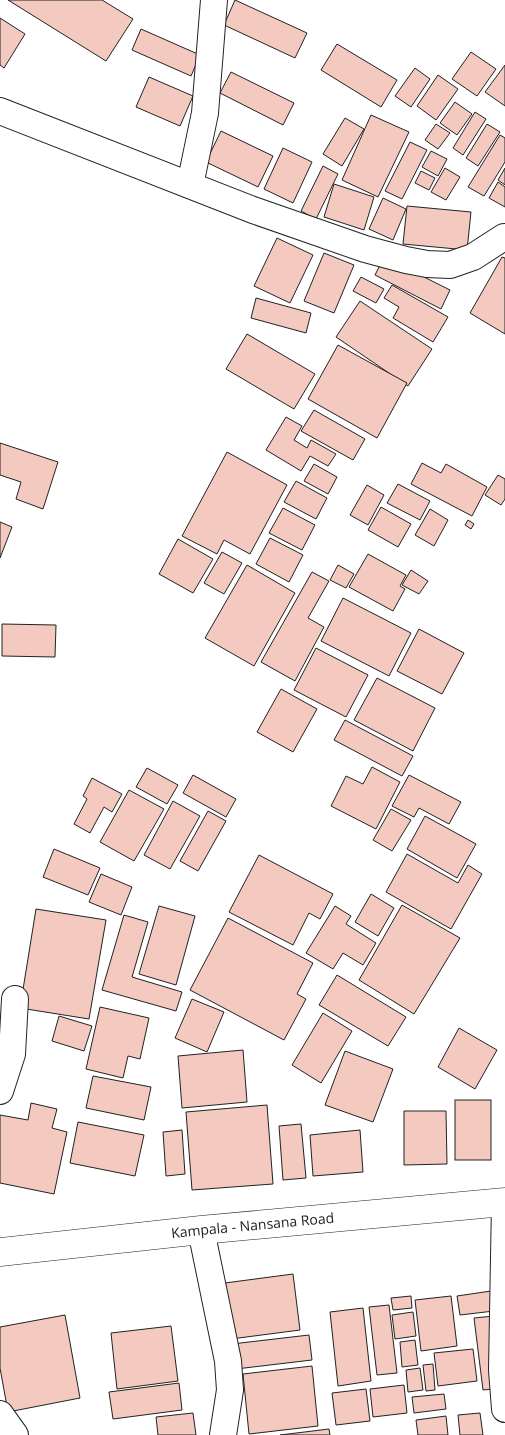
<svg xmlns="http://www.w3.org/2000/svg" width="505" height="1435" viewBox="0 0 505 1435" font-family="'Open Sans',sans-serif">
<style>
.building{fill:#f3c9c0;stroke:#222}
.lines{fill:none;stroke-linecap:round;stroke-linejoin:round}
.street-casing{stroke:#222;stroke-width:28}
.primary-casing{stroke:#222;stroke-width:29}
.street{stroke:#fff;stroke-width:26}
.primary{stroke:#fff;stroke-width:28}
.labels{text-anchor:middle;stroke-width:4;stroke-linejoin:round;paint-order:stroke}
.street-label{font-size:14px;fill:#222;stroke:#fff}
</style>
<rect width="100%" height="100%" fill="#fff"/>
<g class="building">
<polygon points="8,0 102,0 133,19 106,61"/>
<polygon points="235,0 307,33 295,58 224,25"/>
<polygon points="0,18 25,34 4,68 0,65"/>
<polygon points="141,29 200,55 191,76 132,50"/>
<polygon points="337,44 397,80 381,107 321,70"/>
<polygon points="471,52 496,69 477,96 452,79"/>
<polygon points="505,65 505,106 485,92"/>
<polygon points="415,68 430,79 411,107 395,96"/>
<polygon points="231,72 294,103 283,125 220,93"/>
<polygon points="438,75 458,89 436,120 417,106"/>
<polygon points="149,77 193,96 180,126 136,107"/>
<polygon points="455,102 472,114 457,135 440,123"/>
<polygon points="475,112 486,119 463,155 453,148"/>
<polygon points="371,115 409,132 378,197 342,180"/>
<polygon points="345,118 364,129 342,166 323,154"/>
<polygon points="436,124 450,133 438,149 425,140"/>
<polygon points="487,124 500,132 478,166 466,158"/>
<polygon points="221,131 273,156 258,187 206,162"/>
<polygon points="500,135 505,138 505,162 484,196 468,187"/>
<polygon points="410,142 427,150 402,199 385,191"/>
<polygon points="283,148 312,162 293,203 264,189"/>
<polygon points="431,151 447,159 438,176 422,167"/>
<polygon points="323,166 338,174 316,219 301,211"/>
<polygon points="445,168 460,177 446,200 431,192"/>
<polygon points="505,168 505,185 498,180"/>
<polygon points="421,171 435,178 429,190 415,183"/>
<polygon points="498,182 505,187 505,207 489,198"/>
<polygon points="334,184 374,197 364,230 324,217"/>
<polygon points="383,198 406,209 393,240 369,229"/>
<polygon points="407,206 471,212 467,250 403,244"/>
<polygon points="277,238 313,255 290,303 254,286"/>
<polygon points="324,253 354,265 334,313 304,301"/>
<polygon points="384,257 450,290 441,309 375,275"/>
<polygon points="502,257 505,258 505,334 470,313"/>
<polygon points="361,277 384,289 376,303 353,291"/>
<polygon points="392,285 448,317 433,342 393,318 399,307 384,298"/>
<polygon points="256,298 311,313 306,333 251,318"/>
<polygon points="360,301 432,349 408,386 336,337"/>
<polygon points="247,334 315,374 294,409 226,369"/>
<polygon points="338,345 407,383 377,438 308,399"/>
<polygon points="314,410 365,439 353,460 301,431"/>
<polygon points="286,417 302,426 294,440 307,448 311,440 336,454 328,466 310,456 301,471 266,450"/>
<polygon points="0,443 58,462 43,509 16,499 21,482 0,475"/>
<polygon points="227,452 287,485 250,554 224,540 217,554 182,536"/>
<polygon points="422,463 441,473 446,464 487,487 472,516 411,484"/>
<polygon points="314,464 337,477 328,494 304,481"/>
<polygon points="498,475 505,479 505,499 501,505 485,495"/>
<polygon points="296,481 327,498 316,519 284,502"/>
<polygon points="398,484 430,501 420,520 387,503"/>
<polygon points="367,485 384,495 368,525 350,515"/>
<polygon points="381,507 411,524 398,547 368,530"/>
<polygon points="283,508 315,525 302,550 269,533"/>
<polygon points="430,509 448,520 434,546 415,535"/>
<polygon points="468,520 474,524 471,529 465,525"/>
<polygon points="0,522 12,527 0,558"/>
<polygon points="270,538 303,555 289,582 256,564"/>
<polygon points="178,539 213,559 193,593 159,574"/>
<polygon points="222,552 242,563 224,594 204,583"/>
<polygon points="368,554 406,575 400,586 405,589 393,611 349,587"/>
<polygon points="247,565 295,593 254,666 205,638"/>
<polygon points="338,565 354,574 346,588 330,580"/>
<polygon points="411,570 428,581 419,594 402,585"/>
<polygon points="312,572 329,581 308,618 324,627 295,681 261,662"/>
<polygon points="343,598 411,633 389,676 321,641"/>
<polygon points="2,624 56,625 55,657 2,656"/>
<polygon points="419,629 464,653 442,694 397,671"/>
<polygon points="316,648 368,675 346,717 294,690"/>
<polygon points="377,678 435,708 413,751 354,720"/>
<polygon points="281,689 317,709 293,752 257,732"/>
<polygon points="345,720 413,756 402,776 334,740"/>
<polygon points="372,767 400,782 376,829 331,806 346,776 363,784"/>
<polygon points="147,768 178,785 167,804 136,787"/>
<polygon points="193,775 236,799 226,817 183,793"/>
<polygon points="409,775 461,802 449,824 419,808 414,817 392,806"/>
<polygon points="92,778 122,794 112,812 104,807 90,833 74,824 87,799 83,796"/>
<polygon points="129,790 164,809 134,861 100,842"/>
<polygon points="173,801 200,816 170,869 144,855"/>
<polygon points="391,809 411,820 392,851 373,840"/>
<polygon points="208,811 226,821 198,871 180,861"/>
<polygon points="425,816 476,844 457,878 407,849"/>
<polygon points="54,849 100,868 88,895 43,877"/>
<polygon points="407,854 458,883 468,865 482,874 451,929 386,892"/>
<polygon points="259,855 333,894 320,919 309,913 293,945 229,912"/>
<polygon points="101,874 132,887 121,915 89,902"/>
<polygon points="371,894 394,908 378,936 355,922"/>
<polygon points="402,905 460,938 414,1014 359,980"/>
<polygon points="159,906 195,916 176,985 139,974"/>
<polygon points="335,906 351,916 346,924 376,943 363,965 343,953 333,969 306,953"/>
<polygon points="36,909 106,920 89,1019 20,1008"/>
<polygon points="124,915 148,922 132,977 182,992 176,1011 102,990"/>
<polygon points="228,918 313,963 297,994 306,999 284,1040 190,990"/>
<polygon points="337,975 406,1017 388,1046 319,1005"/>
<polygon points="192,999 224,1012 207,1052 175,1038"/>
<polygon points="100,1007 149,1018 140,1059 128,1056 123,1078 86,1069"/>
<polygon points="323,1013 352,1031 321,1083 292,1065"/>
<polygon points="59,1016 92,1026 84,1051 52,1041"/>
<polygon points="459,1028 497,1050 475,1089 438,1067"/>
<polygon points="243,1050 247,1102 182,1108 178,1056"/>
<polygon points="345,1051 393,1069 373,1122 325,1105"/>
<polygon points="93,1076 151,1087 144,1120 86,1108"/>
<rect x="455" y="1100" width="36" height="60"/>
<polygon points="31,1103 57,1109 52,1128 67,1132 54,1194 0,1183 0,1115 28,1120"/>
<polygon points="267,1105 273,1184 192,1190 186,1112"/>
<polygon points="404,1111 446,1111 447,1164 404,1165"/>
<polygon points="78,1122 144,1135 135,1176 70,1163"/>
<polygon points="301,1124 306,1178 283,1180 279,1126"/>
<polygon points="182,1130 185,1174 166,1176 163,1132"/>
<polygon points="360,1130 363,1172 313,1176 310,1135"/>
<polygon points="293,1274 300,1330 231,1339 225,1283"/>
<polygon points="491,1291 494,1311 460,1315 457,1296"/>
<polygon points="411,1296 412,1308 393,1310 391,1298"/>
<polygon points="451,1296 457,1346 421,1351 415,1300"/>
<polygon points="389,1305 397,1373 377,1375 369,1307"/>
<polygon points="363,1308 371,1381 338,1386 330,1312"/>
<polygon points="413,1312 416,1336 395,1339 392,1315"/>
<polygon points="65,1315 80,1398 8,1412 0,1368 0,1327"/>
<polygon points="494,1316 502,1388 483,1390 474,1318"/>
<polygon points="171,1326 178,1381 117,1389 111,1333"/>
<polygon points="309,1335 312,1360 236,1369 232,1344"/>
<polygon points="415,1340 418,1365 402,1367 400,1342"/>
<polygon points="473,1349 477,1381 438,1386 434,1353"/>
<polygon points="433,1364 435,1390 426,1391 423,1365"/>
<polygon points="312,1366 318,1426 249,1434 243,1374"/>
<polygon points="420,1368 423,1390 408,1392 406,1370"/>
<polygon points="179,1383 182,1410 113,1419 109,1392"/>
<polygon points="404,1385 407,1413 373,1417 370,1389"/>
<polygon points="366,1389 370,1421 336,1425 332,1393"/>
<polygon points="444,1394 446,1409 414,1413 412,1397"/>
<polygon points="193,1413 196,1435 158,1435 156,1417"/>
<polygon points="480,1413 483,1435 460,1435 458,1415"/>
<polygon points="446,1416 448,1435 418,1435 416,1420"/>
<polygon points="329,1429 330,1435 280,1435"/>
</g>
<g class="lines">
<defs>
<g id="street">
<polyline points="0,111 253,210 365,249 406,260 427,264 450,265 473,257 504,237"/>
<polyline points="190,185 205,113 214,0"/>
<polyline points="0,1091 12,1054 15,999"/>
<polyline points="505,1202 502,1370 505,1409"/>
<polyline points="201,1230 228,1361 230,1390 223,1435"/>
<polyline points="0,1414 15,1435"/>
</g>
<g id="primary">
<path id="s1" d="M0 1252 201 1230 505 1202"/>
</g>
</defs>
<use href="#street" class="street-casing"/>
<use href="#primary" class="primary-casing"/>
<use href="#street" class="street"/>
<use href="#primary" class="primary"/>
</g>
<g class="labels">
<g class="street-label">
<text dy="5" stroke="none"><textPath href="#s1" startOffset="254">Kampala - Nansana Road</textPath></text>
</g>
</g>
</svg>
